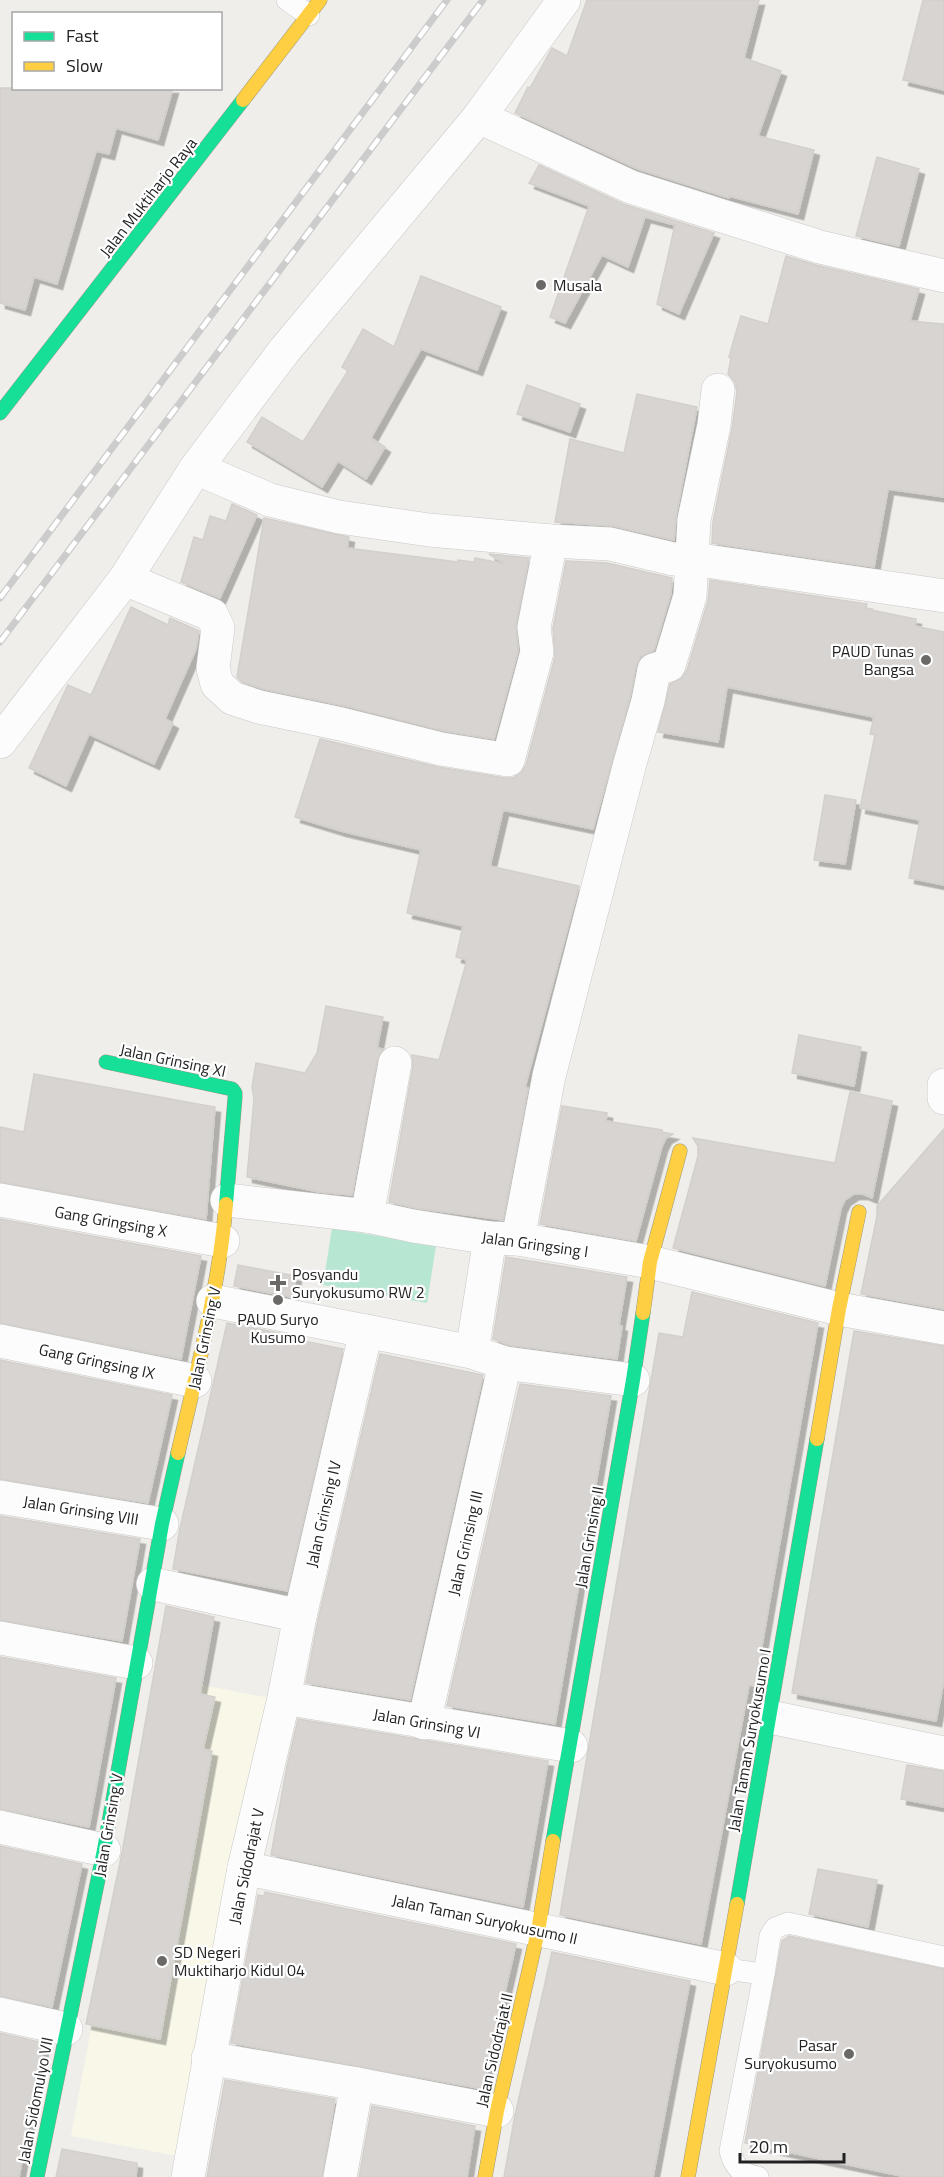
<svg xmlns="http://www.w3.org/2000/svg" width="944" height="2177" viewBox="0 0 944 2177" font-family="'Titillium Web',sans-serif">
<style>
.education{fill:#f8f7e8}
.pitch{fill:#b7e6d2}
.building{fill:#d7d4d2;stroke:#d3d0cc;stroke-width:1.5;filter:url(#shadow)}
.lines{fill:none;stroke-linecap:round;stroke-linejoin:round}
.lane-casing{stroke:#c9c8c7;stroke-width:22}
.street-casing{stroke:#c9c8c7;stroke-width:34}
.fast-casing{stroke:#999a82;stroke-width:15}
.slow-casing{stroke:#999a82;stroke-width:15}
.lane{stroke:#fdfcfc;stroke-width:21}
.street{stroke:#fdfcfc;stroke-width:33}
.fast{stroke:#16e098;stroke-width:14}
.slow{stroke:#ffcf43;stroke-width:14}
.rail-casing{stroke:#ccc;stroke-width:7}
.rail{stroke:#fff;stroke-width:4.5;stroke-dasharray:14;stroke-linecap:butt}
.poi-dot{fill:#6a6968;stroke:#fff;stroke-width:2}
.labels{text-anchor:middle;stroke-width:4.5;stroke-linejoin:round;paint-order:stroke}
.street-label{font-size:16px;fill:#222;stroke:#fff}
.poi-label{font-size:16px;fill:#222;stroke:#fff;text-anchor:start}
</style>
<defs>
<filter id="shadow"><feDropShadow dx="5.5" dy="5.5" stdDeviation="0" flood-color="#0004"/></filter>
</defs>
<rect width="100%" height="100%" fill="#f0eeeb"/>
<polygon class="education" points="157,1676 269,1698 183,2157 71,2136"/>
<polygon class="pitch" points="332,1228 436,1246 427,1303 323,1285"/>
<g class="building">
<polygon points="587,0 759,0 744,58 781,71 758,136 814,150 798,214 729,196 729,198 638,169 515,113 528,87 530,88 552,48 567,56"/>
<polygon points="923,0 944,0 944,90 903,80"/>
<polygon points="0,88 173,88 158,140 116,128 109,154 96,151 57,284 34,277 25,310 0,303"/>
<polygon points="877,157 919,169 899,246 856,236"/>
<polygon points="539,165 623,204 714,233 679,314 657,304 675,225 645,217 628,267 602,255 565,323 550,317 589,206 529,183"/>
<polygon points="786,256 816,265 919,289 910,321 944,324 944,497 888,489 874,567 712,543 713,522 732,429 737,392 735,382 728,374 731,358 729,357 734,339 741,316 768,324"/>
<polygon points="421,276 501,307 477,370 421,349 371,438 385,447 366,479 338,461 322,487 247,442 262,417 303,442 348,371 342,367 363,329 394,347"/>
<polygon points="527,385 580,404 570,432 517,414"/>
<polygon points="637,394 697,407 676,516 674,540 614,526 555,522 570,439 624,453"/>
<polygon points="232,504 257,515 220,598 181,582 194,537 203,540 210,516 226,521"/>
<polygon points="264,518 349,537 347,548 458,562 458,560 474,562 475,558 505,564 489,554 529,558 516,624 518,651 494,739 445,731 346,706 264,689 242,682 237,677"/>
<polygon points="566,561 607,563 672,578 671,593 654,650 640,657 636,666 630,697 593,829 503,810 490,866 579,886 525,1087 528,1088 503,1220 416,1208 389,1202 413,1066 412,1055 439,1060 467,960 456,957 463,926 407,913 421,850 341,831 295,817 320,739 438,767 505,778 513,778 521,773 526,765 555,657 553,628"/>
<polygon points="710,580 867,604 866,609 916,619 915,626 944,632 944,885 909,878 920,820 860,808 875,735 870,734 874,717 727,687 718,742 658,732 670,684 682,678 687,670 708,601"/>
<polygon points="131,607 168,625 170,618 199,631 196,649 165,719 173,723 154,764 89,734 66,786 29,768 68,685 91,695"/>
<polygon points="825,795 856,800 845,864 814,860"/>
<polygon points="326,1006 383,1017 377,1048 383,1049 377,1060 352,1195 319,1192 247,1177 254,1099 252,1087 256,1063 305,1073 317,1053"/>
<polygon points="799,1035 861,1047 854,1086 792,1073"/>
<polygon points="34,1074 215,1107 206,1219 0,1182 0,1127 24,1132"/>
<polygon points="850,1092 892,1101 872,1198 863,1194 854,1194 845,1200 841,1208 825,1286 673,1248 698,1156 698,1146 693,1138 835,1163"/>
<polygon points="562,1106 607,1113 606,1121 662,1130 662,1132 673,1134 666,1138 662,1146 636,1241 540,1224"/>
<polygon points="944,1129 944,1309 861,1294 877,1216 877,1206"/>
<polygon points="0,1219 201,1256 181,1359 0,1323"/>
<polygon points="506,1257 627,1277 619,1325 622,1326 617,1359 509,1345 493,1339"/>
<polygon points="238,1265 296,1276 292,1297 234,1286"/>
<polygon points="692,1292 818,1323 755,1686 749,1685 701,1944 560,1915 659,1333 683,1337"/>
<polygon points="227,1323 285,1334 285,1337 343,1349 287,1591 173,1569 180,1528"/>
<polygon points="854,1331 944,1346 944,1680 936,1721 792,1693"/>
<polygon points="380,1354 483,1375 410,1700 306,1683 318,1620"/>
<polygon points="0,1360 172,1395 148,1503 0,1479"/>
<polygon points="520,1384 611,1396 555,1724 447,1706"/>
<polygon points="0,1516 140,1539 122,1641 0,1620"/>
<polygon points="166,1606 214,1617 200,1694 215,1697 203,1749 212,1751 160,2039 86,2024 122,1853"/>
<polygon points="0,1657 116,1678 89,1827 0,1809"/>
<polygon points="298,1719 548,1761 523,1907 271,1855 287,1766"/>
<polygon points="907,1765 944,1771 944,1807 901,1799"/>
<polygon points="0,1846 82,1864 52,2007 0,1996"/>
<polygon points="818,1869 877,1880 868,1927 809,1914"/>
<polygon points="265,1892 516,1944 483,2089 231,2043 258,1895 264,1896"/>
<polygon points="789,1936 944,1969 944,2177 906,2177 745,2143 782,1941"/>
<polygon points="552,1952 690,1981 653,2177 504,2177 515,2115"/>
<polygon points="0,2033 44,2043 19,2177 0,2177"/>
<polygon points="225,2080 335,2099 322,2177 207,2177"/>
<polygon points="372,2106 475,2126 467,2177 359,2177"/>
<polygon points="62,2149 137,2163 136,2177 56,2177"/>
</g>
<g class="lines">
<defs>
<g id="lane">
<polyline points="287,0 309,15"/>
<path d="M726 1969 764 1974 730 2151C734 2167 741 2174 758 2177"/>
<polyline points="764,1974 770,1936 775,1928 788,1923 944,1957"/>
</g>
<g id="street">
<polyline points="479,117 631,187 820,247 944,276"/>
<polyline points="196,468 270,500 339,517 429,530 551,541 610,544 673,559 693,559 944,596"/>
<polyline points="125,579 212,615 218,628 213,668 217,684 232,698 259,707 341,724 441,749 508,760 537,652 534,627 551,541"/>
<polyline points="0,742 125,579 196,468 284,351 479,117 564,0"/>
<polyline points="944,1085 944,1098"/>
<polyline points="0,1200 223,1241"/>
<polyline points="227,1200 367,1216 413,1226 490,1238 518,1239 650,1262 839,1309 944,1328"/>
<polyline points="367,1216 395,1063"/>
<polyline points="518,1239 549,1076 630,763 648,701 654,670 669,665 690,596 694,520 714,425 718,390"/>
<polyline points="213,1301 472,1352 505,1363 633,1380"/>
<polyline points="0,1341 195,1381"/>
<polyline points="472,1352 490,1238"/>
<polyline points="0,1497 162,1524"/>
<polyline points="153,1584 300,1616"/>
<polyline points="0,1638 136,1663"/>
<polyline points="284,1698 571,1746"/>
<polyline points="770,1717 944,1753"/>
<polyline points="424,1723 505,1363"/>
<polyline points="0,1827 104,1850"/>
<polyline points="244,1868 726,1969"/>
<polyline points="0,2014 66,2029"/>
<polyline points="208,2058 357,2084 497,2111"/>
<polyline points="188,2177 244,1868 284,1698 300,1616 366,1331"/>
<polyline points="340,2177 357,2084"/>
</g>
<g id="fast">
<polyline points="0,413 243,100"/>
<polyline points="106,1062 232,1089 235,1093 235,1098 226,1204"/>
<polyline points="553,1841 633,1380 643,1313"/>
<polyline points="737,1904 817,1439"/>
<polyline points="37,2177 104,1850 162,1524 178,1453"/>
</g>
<g id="slow">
<polyline points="243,100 320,0"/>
<polyline points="643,1313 650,1262 680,1151"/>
<polyline points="817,1439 839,1309 859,1212"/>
<path d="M178 1453C197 1370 219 1288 226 1204"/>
<polyline points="485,2177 497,2111 538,1931 553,1841"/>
<polyline points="688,2177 737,1904"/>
</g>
</defs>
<use href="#lane" class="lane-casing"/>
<use href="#street" class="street-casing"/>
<use href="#fast" class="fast-casing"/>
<use href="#slow" class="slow-casing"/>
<use href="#lane" class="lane"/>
<use href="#street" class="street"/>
<use href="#fast" class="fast"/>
<use href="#slow" class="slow"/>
<defs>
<g id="rail">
<polyline points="0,598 447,0"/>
<polyline points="0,642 483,0"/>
</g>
</defs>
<use href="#rail" class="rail-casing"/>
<use href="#rail" class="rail"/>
</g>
<g class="poi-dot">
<circle cx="541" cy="285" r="6"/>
<circle cx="926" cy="660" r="6"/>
<path d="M275 1274h6v6h6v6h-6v6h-6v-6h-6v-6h6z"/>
<circle cx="278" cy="1300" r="6"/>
<circle cx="162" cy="1961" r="6"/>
<circle cx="849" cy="2054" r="6"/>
</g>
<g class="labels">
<g class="street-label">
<text transform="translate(148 197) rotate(-52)" y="6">Jalan Muktiharjo Raya</text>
<text transform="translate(173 1060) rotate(12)" y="6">Jalan Grinsing XI</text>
<text transform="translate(111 1221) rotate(10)" y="6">Gang Gringsing X</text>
<text transform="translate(535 1244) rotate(8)" y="6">Jalan Gringsing I</text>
<text transform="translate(204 1338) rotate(-78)" y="6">Jalan Grinsing V</text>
<text transform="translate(97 1361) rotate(12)" y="6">Gang Gringsing IX</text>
<text transform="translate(81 1510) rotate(9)" y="6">Jalan Grinsing VIII</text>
<text transform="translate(323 1514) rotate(-77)" y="6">Jalan Grinsing IV</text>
<text transform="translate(589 1537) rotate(-80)" y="6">Jalan Grinsing II</text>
<text transform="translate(465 1543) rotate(-77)" y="6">Jalan Grinsing III</text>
<text transform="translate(427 1723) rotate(10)" y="6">Jalan Grinsing VI</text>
<text transform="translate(749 1740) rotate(-80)" y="6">Jalan Taman Suryokusumo I</text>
<text transform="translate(108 1825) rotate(-80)" y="6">Jalan Grinsing V</text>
<text transform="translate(246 1866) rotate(-78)" y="6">Jalan Sidodrajat V</text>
<text transform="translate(485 1919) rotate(12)" y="6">Jalan Taman Suryokusumo II</text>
<text transform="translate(494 2050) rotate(-77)" y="6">Jalan Sidodrajat II</text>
<text transform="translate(35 2100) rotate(-79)" y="6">Jalan Sidomulyo VII</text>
</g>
<g class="poi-label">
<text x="553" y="291">Musala</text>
<text x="914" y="657" text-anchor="end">PAUD Tunas<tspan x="914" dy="18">Bangsa</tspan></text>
<text x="292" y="1280">Posyandu<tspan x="292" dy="18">Suryokusumo RW 2</tspan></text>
<text x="278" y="1325" text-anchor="middle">PAUD Suryo<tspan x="278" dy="18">Kusumo</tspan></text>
<text x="174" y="1958">SD Negeri<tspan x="174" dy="18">Muktiharjo Kidul 04</tspan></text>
<text x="837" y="2051" text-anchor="end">Pasar<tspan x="837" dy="18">Suryokusumo</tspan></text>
</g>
</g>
<rect x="12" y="12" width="210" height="78" fill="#ffffff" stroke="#a7a7a7" stroke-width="1.5"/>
<rect x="24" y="32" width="30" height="9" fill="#16e098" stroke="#a7a7a7" stroke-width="1.5"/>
<text x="66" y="42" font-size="18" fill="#222222">Fast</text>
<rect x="24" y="62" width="30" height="9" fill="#ffcf43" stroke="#a7a7a7" stroke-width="1.5"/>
<text x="66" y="72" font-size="18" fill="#222222">Slow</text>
<path d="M740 2153v9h104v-9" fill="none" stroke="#222222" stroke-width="3"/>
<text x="749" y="2153" font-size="18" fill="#222222" stroke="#ffffff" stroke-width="4.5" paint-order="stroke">20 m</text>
</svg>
